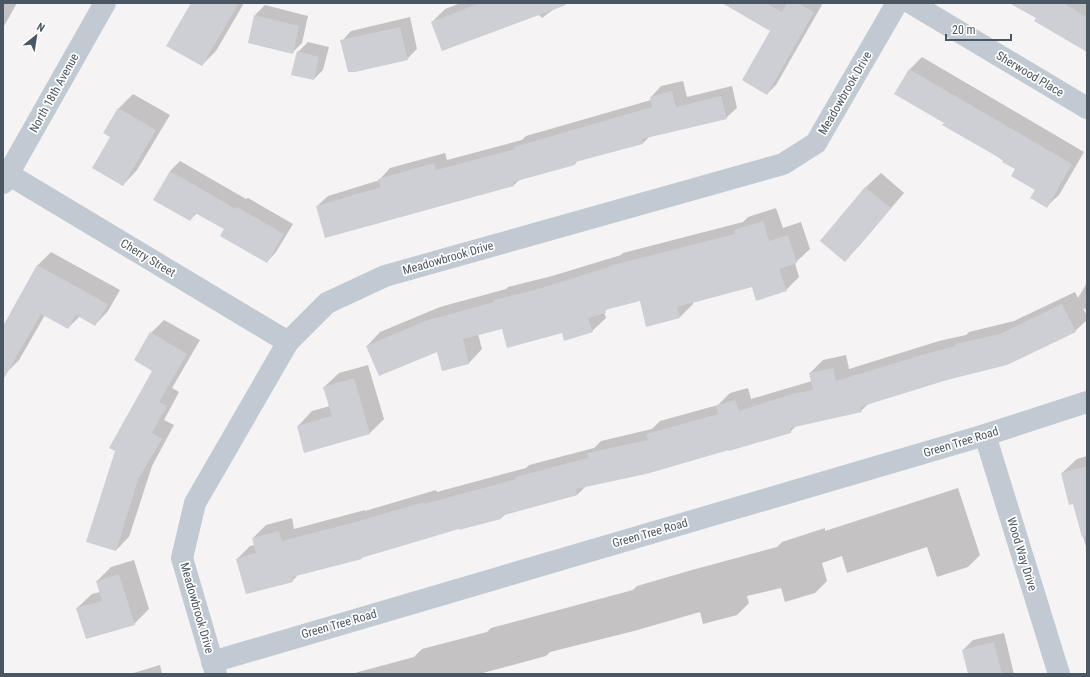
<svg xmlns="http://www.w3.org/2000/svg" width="1090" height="677" viewBox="0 0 1090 677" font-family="'Roboto Condensed',sans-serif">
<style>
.shadow{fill:#0003}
.building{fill:#cdcfd5}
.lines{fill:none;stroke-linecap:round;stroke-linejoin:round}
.minor{stroke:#c1cad2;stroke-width:22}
.tertiary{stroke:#c1cad2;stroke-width:22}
.labels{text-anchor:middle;stroke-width:3.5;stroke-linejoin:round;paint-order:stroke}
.street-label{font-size:12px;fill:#4a5661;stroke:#fff}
</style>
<rect width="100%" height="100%" fill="#f5f3f3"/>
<g class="shadow">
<polygon points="3,3 17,3 3,28"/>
<polygon points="192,3 244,3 216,51 202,65"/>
<polygon points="461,3 562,3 542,18 538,14 432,22 445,9"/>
<polygon points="748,3 823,3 776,85 767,94 772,31"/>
<polygon points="1012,3 1087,3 1087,51 1037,18"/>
<polygon points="265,5 308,16 302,43 292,53 255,15"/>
<polygon points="410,17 417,49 407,59 342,41 351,31"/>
<polygon points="308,42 329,47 323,70 314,79 298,52"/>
<polygon points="922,57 1084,152 1059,195 1046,207 1036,189 1016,169 945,122 896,94 910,69"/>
<polygon points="683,81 687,97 732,86 737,108 726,118 650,136 643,143 578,160 575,164 520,179 514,185 317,206 328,196 380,180 380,179 390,168 445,153 447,160 522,140 526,136 651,100 651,97 661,86"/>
<polygon points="133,94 170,115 137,170 123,185 111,136 105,133 119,108"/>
<polygon points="180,161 246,199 248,198 293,224 276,252 267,262 225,229 197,213 190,220 170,171"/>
<polygon points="881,173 904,193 859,246 845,260 821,240 866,187"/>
<polygon points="776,208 783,228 801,222 810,249 795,263 799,277 786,290 753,286 693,302 693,304 680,317 640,300 610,307 604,312 606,318 592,331 562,332 502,328 478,334 482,349 469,363 443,370 437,350 367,346 380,332 440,307 506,289 508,287 552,276 621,255 623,253 743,222 748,217"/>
<polygon points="51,252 120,290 108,311 95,325 80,316 68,328 45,315 19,360 6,373 3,371 3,326 6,323 38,265"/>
<polygon points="1087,283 1087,310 1083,308 1087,316 1087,320 1075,331 946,379 869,403 861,411 797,425 790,432 586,486 577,495 506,514 501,518 459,527 363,556 361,558 299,574 292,581 237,559 250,546 255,545 253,538 266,525 292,518 294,529 365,510 365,511 436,490 437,492 526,468 529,465 594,448 601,441 652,429 660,421 718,405 730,393 748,388 751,399 812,381 810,373 823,360 846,355 849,369 939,341 966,335 969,332 1014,321 1075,292 1078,298"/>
<polygon points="164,320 200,340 172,388 179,392 164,420 174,425 152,466 129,537 116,550 117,451 153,371 151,333"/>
<polygon points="368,365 384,419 369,434 298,426 312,411 330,406 324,387 339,373"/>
<polygon points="1087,456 1087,550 1073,503 1062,473 1077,459"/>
<polygon points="958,488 980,555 968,567 937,577 927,547 847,573 842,556 822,563 827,581 815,593 785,602 781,588 747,596 749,603 737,615 703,624 700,612 634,631 550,652 546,656 479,674 351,674 414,657 422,649 487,632 491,628 633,590 637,586 692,570 777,547 782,542 825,528 825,531"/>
<polygon points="134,560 149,609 134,624 77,608 92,594 100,592 97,581 111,567"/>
<polygon points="1004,633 1014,674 969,674 963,650 973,640"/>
<polygon points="160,665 162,674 130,674"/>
</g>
<g class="building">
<polygon points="191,3 239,3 202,66 166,46"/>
<polygon points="480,3 565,3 566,5 442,51 431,22"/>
<polygon points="722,3 766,3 782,12 787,3 798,3 814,12 767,95 742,80 770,31"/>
<polygon points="1009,3 1063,3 1087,17 1087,52 1034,21 1036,18"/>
<polygon points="254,15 299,26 293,54 248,43"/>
<polygon points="400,27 408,60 355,72 348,72 340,40"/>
<polygon points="297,51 319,57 314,80 291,75"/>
<polygon points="909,69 1072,164 1047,208 1030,198 1035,190 1011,176 1015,169 1002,162 1003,160 942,125 944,123 894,94"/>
<polygon points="672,91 676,107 721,96 727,119 642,139 643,144 575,162 575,165 513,182 514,186 325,238 316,206 381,187 378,179 434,163 436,170 515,149 514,147 652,107 650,97"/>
<polygon points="118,108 156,130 123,186 92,168 110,137 103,133"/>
<polygon points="170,171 236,209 237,207 284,234 267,263 220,236 224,229 195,213 190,221 153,200"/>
<polygon points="865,187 891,208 845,262 820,241"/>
<polygon points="763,221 769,241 788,235 797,263 779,269 787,291 756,301 752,287 677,307 680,318 646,327 640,301 605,310 606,313 588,318 593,332 564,341 562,333 507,348 502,329 463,339 469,364 442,371 437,352 379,376 366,346 425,321 494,302 494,300 538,289 609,267 609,266 735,234 734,230"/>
<polygon points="37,265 108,304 95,326 76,315 68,329 41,314 3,380 3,326"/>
<polygon points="1062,304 1076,332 1007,365 947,380 860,407 862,412 790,428 791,433 729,451 729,450 646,474 576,489 577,495 501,516 501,519 459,530 459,529 361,558 362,559 292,577 293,582 246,594 236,559 256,553 252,538 279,531 282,541 352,523 424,502 424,504 516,479 515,477 588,458 587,453 648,440 646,434 718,414 716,406 735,400 739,411 792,394 813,390 809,373 833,368 836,381 925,354 956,346 955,344 1000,334"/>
<polygon points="150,332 187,354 159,402 167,406 152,433 162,439 138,480 116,551 86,542 115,451 109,448 152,371 134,360"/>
<polygon points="354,378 370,434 304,453 297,426 332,416 323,387"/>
<polygon points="1087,466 1087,536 1082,537 1073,504 1069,505 1061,473"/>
<polygon points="119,574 135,625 86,639 76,608 102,601 96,581"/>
<polygon points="994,642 1002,674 968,674 962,650"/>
</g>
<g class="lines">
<g class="minor">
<polyline points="911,3 1087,108"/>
<polyline points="8,174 288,342"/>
<polyline points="985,435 1059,674"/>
<polyline points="212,662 985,435 1087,402"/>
<polyline points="216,674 182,558 195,503 288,342 327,303 385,276 783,164 816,143 897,3"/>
</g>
<polyline class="tertiary" points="3,183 105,3"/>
</g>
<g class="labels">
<g class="street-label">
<text transform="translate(1030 74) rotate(31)" y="4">Sherwood Place</text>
<text transform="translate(54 93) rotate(-61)" y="4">North 18th Avenue</text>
<text transform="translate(845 93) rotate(-60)" y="4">Meadowbrook Drive</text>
<text transform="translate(148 258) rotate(31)" y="4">Cherry Street</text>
<text transform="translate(448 258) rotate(-16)" y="4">Meadowbrook Drive</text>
<text transform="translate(961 442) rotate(-17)" y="4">Green Tree Road</text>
<text transform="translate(650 533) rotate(-16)" y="4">Green Tree Road</text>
<text transform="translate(1022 554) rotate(73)" y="4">Wood Way Drive</text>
<text transform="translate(197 608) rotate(74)" y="4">Meadowbrook Drive</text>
<text transform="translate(339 624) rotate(-16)" y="4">Green Tree Road</text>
</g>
</g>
<rect width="1090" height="677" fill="none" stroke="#4a5661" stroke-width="8"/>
<g transform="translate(36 36) rotate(30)" stroke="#ffffff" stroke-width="3" paint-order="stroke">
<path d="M0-3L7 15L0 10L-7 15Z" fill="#4a5661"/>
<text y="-6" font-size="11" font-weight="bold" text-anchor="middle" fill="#4a5661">N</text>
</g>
<path d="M946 34v6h65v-6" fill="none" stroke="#4a5661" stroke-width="2"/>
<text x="952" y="34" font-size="12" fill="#4a5661" stroke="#ffffff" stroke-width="3" paint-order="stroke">20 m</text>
</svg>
